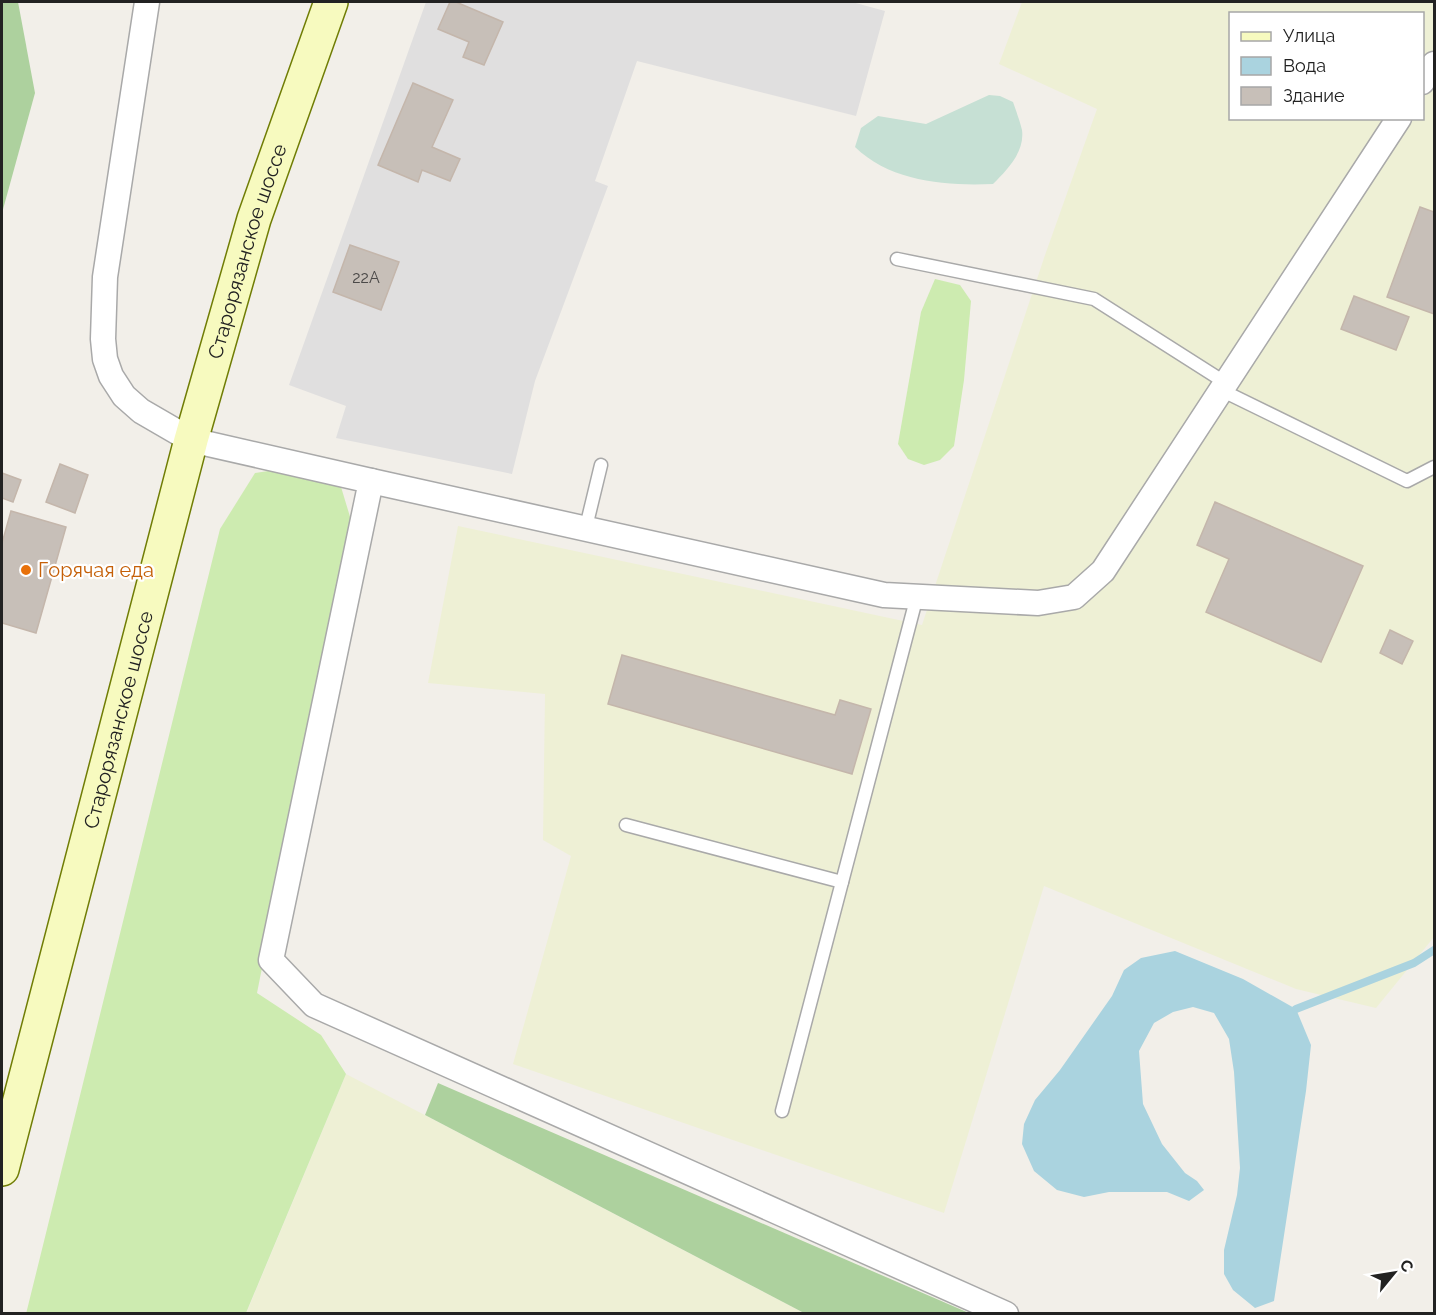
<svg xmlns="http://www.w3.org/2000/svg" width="1436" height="1315" viewBox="0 0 1436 1315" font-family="Raleway,sans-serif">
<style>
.residential{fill:#e0dfdf}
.farmland{fill:#eef0d5;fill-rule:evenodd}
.grass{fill:#cdebb0}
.forest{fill:#add19e}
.wetland{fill:#c6e0d4}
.water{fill:#aad3df}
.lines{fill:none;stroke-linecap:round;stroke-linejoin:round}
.stream{stroke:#aad3df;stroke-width:8}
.building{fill:#c7bfb8;stroke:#c4b6ab;stroke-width:1.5}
.service-casing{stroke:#a9a9a9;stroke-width:15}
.minor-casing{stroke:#a9a9a9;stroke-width:27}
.secondary-casing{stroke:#707d05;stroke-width:36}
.service{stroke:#fff;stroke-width:12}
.minor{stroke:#fff;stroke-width:24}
.secondary{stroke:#f7fabf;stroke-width:33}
.food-dot{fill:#e8710a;stroke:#fff;stroke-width:2}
.labels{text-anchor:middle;stroke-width:4.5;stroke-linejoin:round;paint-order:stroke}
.number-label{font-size:16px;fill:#4b4948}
.street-label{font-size:20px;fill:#222;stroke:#fff}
.food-label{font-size:20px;fill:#c56008;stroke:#fff;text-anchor:start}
</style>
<rect width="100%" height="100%" fill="#f2efe9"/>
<polygon class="residential" points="426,2 852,2 885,11 856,116 637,61 595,181 608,186 535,381 512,474 336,438 346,406 289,385"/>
<g class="farmland">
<path d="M1022 2H1434V937L1376 1008 1296 989 1044 886 944 1213 513 1064 571 856 543 840 545 694 428 683 458 526 922 625 1044 258 1097 109 999 64ZM1230 14H1422V118H1230Z"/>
<polygon points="346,1074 804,1313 246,1314"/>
</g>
<g class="grass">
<polygon points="935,279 960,285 971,301 964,380 954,446 940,460 924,465 908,459 898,444 921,312"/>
<polygon points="282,469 338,477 351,520 257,993 321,1035 346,1074 246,1313 26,1314 220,529 255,473"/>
</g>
<g class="forest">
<polygon points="2,2 18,2 35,93 2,213"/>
<polygon points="438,1083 969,1313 804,1313 425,1115"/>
</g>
<path class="wetland" d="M989 95 1000 96 1013 102C1016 111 1020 121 1022 130 1025 152 1007 170 993 184 946 186 891 182 855 147L861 128 878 116 926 124Z"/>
<polygon class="water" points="1175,951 1243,979 1296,1009 1311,1045 1306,1091 1274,1301 1255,1308 1233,1290 1224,1274 1224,1250 1237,1195 1240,1168 1234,1072 1229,1039 1214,1013 1193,1007 1173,1012 1154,1023 1139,1051 1143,1104 1162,1144 1185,1173 1197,1181 1204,1190 1189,1201 1167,1192 1109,1192 1084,1197 1057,1190 1034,1171 1022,1144 1024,1124 1035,1100 1060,1070 1112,996 1124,970 1141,958"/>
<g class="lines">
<polyline class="stream" points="1296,1009 1414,963 1434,950"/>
</g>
<g class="building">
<polygon points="450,2 456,2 503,22 484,65 463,57 469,42 438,29"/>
<polygon points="413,83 453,100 432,147 460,159 450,181 422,170 418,182 378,165"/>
<polygon points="1420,207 1434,212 1434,314 1387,297"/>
<polygon points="350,245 399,262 381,310 333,292"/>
<polygon points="1354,296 1409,317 1396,350 1341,329"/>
<polygon points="60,464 88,475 75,513 46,502"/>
<polygon points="2,473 21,480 13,502 2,498"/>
<polygon points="1215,502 1363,566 1321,662 1206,612 1229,559 1197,545"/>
<polygon points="11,511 66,527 36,633 2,623 2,543"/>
<polygon points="1390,630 1413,641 1402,664 1380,653"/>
<polygon points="622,655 835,715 840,700 871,709 852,774 608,704"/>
</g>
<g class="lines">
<defs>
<g id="service">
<polyline points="897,259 1094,299 1226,383"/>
<polyline points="1221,390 1407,481 1434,467"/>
<polyline points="586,527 601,465"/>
<polyline points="626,825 842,882"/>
<polyline points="782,1111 917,596"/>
</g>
<g id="minor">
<polyline points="147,2 105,277 103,339 105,359 111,376 124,396 141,411 191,440 371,481 271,960 314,1005 1006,1314"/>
<polyline points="1422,82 1434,64"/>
<polyline points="371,481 884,595 1038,603 1074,597 1103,571 1399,118"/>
</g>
<g id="secondary">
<path id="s1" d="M2 1169 191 440 254 219 331 2"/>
</g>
</defs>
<use href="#service" class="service-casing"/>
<use href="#minor" class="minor-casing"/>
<use href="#secondary" class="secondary-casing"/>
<use href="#service" class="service"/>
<use href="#minor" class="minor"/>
<use href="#secondary" class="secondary"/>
</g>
<circle class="food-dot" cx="26" cy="570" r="6"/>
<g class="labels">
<g class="number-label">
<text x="366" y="283">22А</text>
</g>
<g class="street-label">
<text dy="7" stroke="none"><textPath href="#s1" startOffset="950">Старорязанское шоссе</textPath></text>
<text dy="7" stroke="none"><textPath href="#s1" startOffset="464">Старорязанское шоссе</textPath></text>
</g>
<g class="food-label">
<text x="38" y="577">Горячая еда</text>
</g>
</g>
<rect width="1436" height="1315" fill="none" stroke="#222222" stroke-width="6"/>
<rect x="1229" y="12" width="195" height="108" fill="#ffffff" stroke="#a7a7a7" stroke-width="1.5"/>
<rect x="1241" y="32" width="30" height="9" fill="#f7fabf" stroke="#a7a7a7" stroke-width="1.5"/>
<text x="1283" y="42" font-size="18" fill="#222222">Улица</text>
<rect x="1241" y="57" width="30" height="18" fill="#aad3df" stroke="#a7a7a7" stroke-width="1.5"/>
<text x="1283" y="72" font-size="18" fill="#222222">Вода</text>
<rect x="1241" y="87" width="30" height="18" fill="#c7bfb8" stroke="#a7a7a7" stroke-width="1.5"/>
<text x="1283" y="102" font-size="18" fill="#222222">Здание</text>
<g transform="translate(1394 1273) rotate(60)" stroke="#ffffff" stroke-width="4.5" paint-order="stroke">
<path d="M0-4.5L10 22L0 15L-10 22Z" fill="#222222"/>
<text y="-9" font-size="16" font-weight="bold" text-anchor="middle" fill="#222222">С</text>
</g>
</svg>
